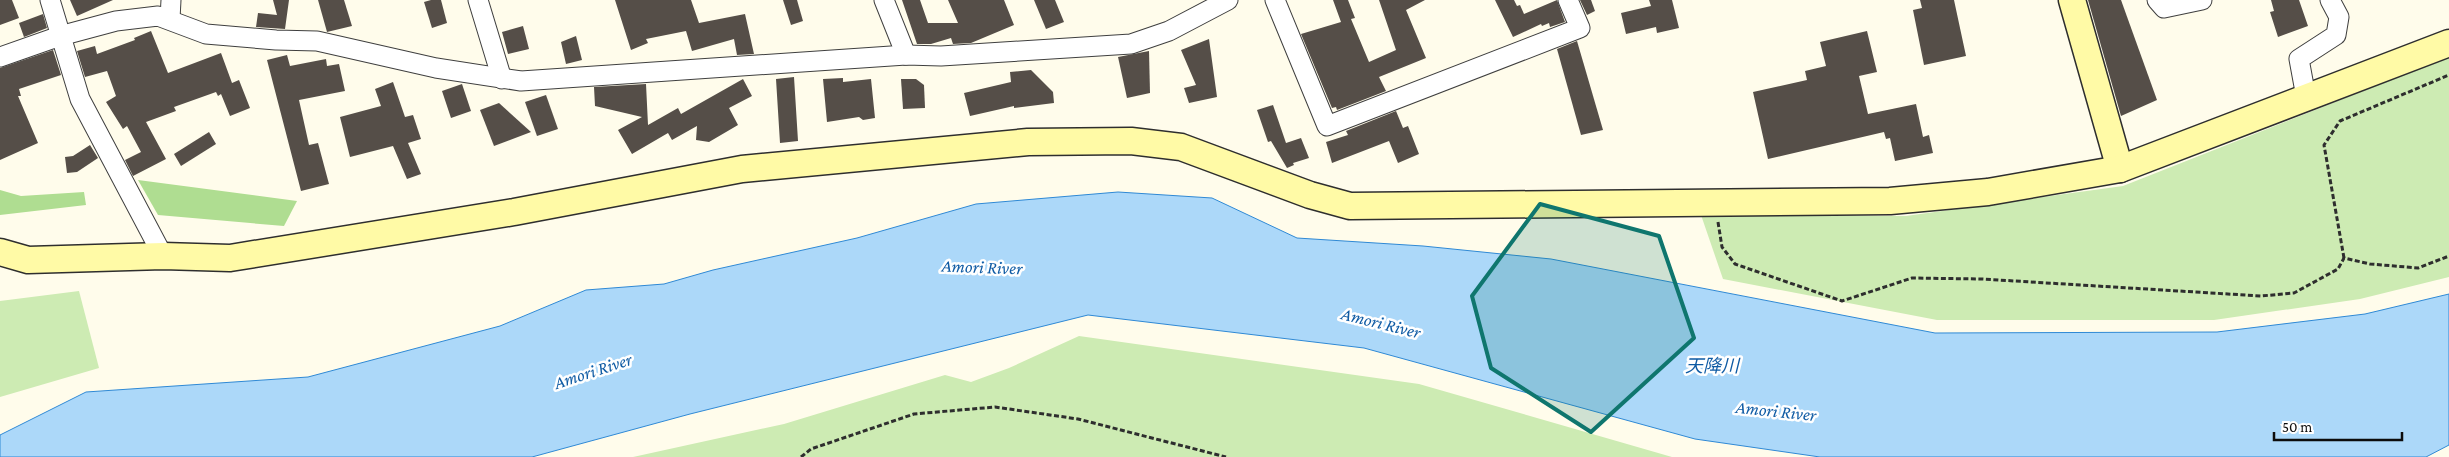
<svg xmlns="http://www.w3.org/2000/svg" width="2449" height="457" viewBox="0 0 2449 457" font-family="'Crimson Pro','Noto Sans JP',serif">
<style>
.green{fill:#cdebb3}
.forest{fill:#afdd91}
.water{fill:#acd8f9;stroke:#2f89d5}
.building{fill:#554e48}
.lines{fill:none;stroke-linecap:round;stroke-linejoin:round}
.street-casing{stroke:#3f3f3f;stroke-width:21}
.secondary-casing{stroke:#2e2e2e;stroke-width:29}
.path{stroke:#2e2e2e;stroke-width:3;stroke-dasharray:5 2.5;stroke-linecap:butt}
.street{stroke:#fff;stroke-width:19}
.secondary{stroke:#fffaa6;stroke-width:26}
.marked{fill:#0f766e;fill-opacity:0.2;stroke:#0f766e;stroke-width:4;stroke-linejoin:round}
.labels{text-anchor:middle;stroke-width:5;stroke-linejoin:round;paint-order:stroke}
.water-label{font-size:18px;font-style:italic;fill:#0f5ba4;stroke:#fff}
</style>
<rect width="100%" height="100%" fill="#fffceb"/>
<g class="green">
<polygon points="2449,57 2449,277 2360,299 2214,320 1937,320 1723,279 1701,215 1906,216 2123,186"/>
<polygon points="79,291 99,368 0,397 0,301"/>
<polygon points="1079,336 1419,384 1672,457 633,457 784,424 945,375 971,382 1009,368"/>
</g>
<g class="forest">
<polygon points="138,180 297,201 284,226 158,215"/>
<polygon points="0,190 21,196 84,192 86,205 0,215"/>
</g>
<polygon class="water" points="1118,192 1212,198 1297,238 1423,246 1551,259 1935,333 2217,332 2365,314 2449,294 2449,445 2426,457 1820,457 1695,439 1364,348 1088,315 690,414 532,457 0,457 0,435 86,392 308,377 500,326 586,290 664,284 713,270 857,238 976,204"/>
<g class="building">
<polygon points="0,0 12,0 19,18 0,25"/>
<polygon points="70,0 113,0 77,16"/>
<polygon points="273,0 289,0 285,29 256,27 258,13 277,15"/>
<polygon points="318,0 344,0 352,26 327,32"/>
<polygon points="431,0 441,0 447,23 432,28 424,2"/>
<polygon points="615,0 691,0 699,23 745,14 754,54 737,55 734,39 692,51 686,31 646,39 648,43 631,50"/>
<polygon points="783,0 797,0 803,21 791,25"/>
<polygon points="902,0 920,0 928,23 958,23 948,0 1004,0 1014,25 971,43 953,44 951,38 931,44 917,44"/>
<polygon points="1034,0 1055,0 1064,22 1046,29"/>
<polygon points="1333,0 1348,0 1355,18 1351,19 1369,62 1396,50 1379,0 1425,0 1406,10 1426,58 1379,77 1386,91 1337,110 1336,107 1332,108 1301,34 1341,22"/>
<polygon points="1495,0 1514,0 1517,6 1520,5 1524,14 1557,0 1565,22 1550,27 1549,23 1542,26 1541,24 1513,37"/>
<polygon points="1580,0 1591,0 1595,11 1587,15"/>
<polygon points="1649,0 1672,0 1679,28 1657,33 1656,27 1626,34 1621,13 1651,6"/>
<polygon points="1920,0 1954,0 1966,56 1924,65 1913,10 1922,8"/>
<polygon points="2088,0 2121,0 2157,100 2121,116"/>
<polygon points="2271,0 2299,0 2308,26 2278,37 2270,12 2274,11"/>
<polygon points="43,14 47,28 24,37 19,23"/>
<polygon points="523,26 529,49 508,54 502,32"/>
<polygon points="151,31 168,73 221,53 232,83 239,80 250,108 230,116 221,94 218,96 216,92 174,107 176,111 146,122 166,159 133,176 125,160 141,152 127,126 123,129 106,102 116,96 107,71 85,77 77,51 95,46 97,54 135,40 134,38"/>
<polygon points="1867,31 1877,72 1859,76 1868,114 1916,104 1923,137 1929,135 1933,153 1895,161 1890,138 1886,139 1884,132 1768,159 1753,92 1807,80 1805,71 1826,66 1820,42"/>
<polygon points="576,36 582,60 566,64 561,42"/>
<polygon points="1209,39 1217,97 1189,103 1184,88 1196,85 1181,50"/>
<polygon points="1577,41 1603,130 1581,135 1557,49"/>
<polygon points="53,50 61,75 19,89 21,96 18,96 38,143 0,160 0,68"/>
<polygon points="1149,51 1150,93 1127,98 1118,57"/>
<polygon points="287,55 290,66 326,59 327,66 339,64 345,91 299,100 309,145 318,143 329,184 301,191 267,60"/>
<polygon points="1031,70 1053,92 1054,103 1014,108 1014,106 970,116 964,93 1011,82 1010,72"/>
<polygon points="794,77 798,141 780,143 776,79"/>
<polygon points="843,78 843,82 871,79 875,118 863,120 859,117 827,122 823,79"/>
<polygon points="743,79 752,96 729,108 738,125 709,142 696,140 697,126 672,140 668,133 632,154 618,130 642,117 595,106 594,87 646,84 648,125 678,108 681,114"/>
<polygon points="901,79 916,79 924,85 925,108 903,109"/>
<polygon points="393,82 405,117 413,115 421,139 408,143 421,174 407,179 393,146 350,157 340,117 381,106 375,89"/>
<polygon points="462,84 471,111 451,118 442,91"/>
<polygon points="546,95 558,129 537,136 525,102"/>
<polygon points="499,103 531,132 494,146 480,110"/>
<polygon points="1273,105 1286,143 1301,138 1309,158 1293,163 1294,165 1287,168 1271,141 1268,142 1257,110"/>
<polygon points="1396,111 1403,128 1408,126 1419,154 1398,163 1389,141 1332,163 1326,142 1348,135 1346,131"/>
<polygon points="209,132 216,144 181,166 174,154"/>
<polygon points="90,145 98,158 77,172 67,173 65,157 73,156"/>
</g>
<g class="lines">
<defs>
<g id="street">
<polyline points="50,0 80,99 163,256"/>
<polyline points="478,0 502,79"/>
<polyline points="884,0 906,55"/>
<polyline points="1275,0 1327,126 1580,28 1568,0"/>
<polyline points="2157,0 2164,8 2202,0"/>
<polyline points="170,19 171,0"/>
<polyline points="0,57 60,36 116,21 158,16 206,34 276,40 317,41 436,68 521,81 906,55 941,56 1131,44 1169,31 1228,0"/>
<polyline points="2306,97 2299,59 2336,35 2339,17 2330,0"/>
</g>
<g id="secondary">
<polyline points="2072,0 2120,169"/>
<polyline points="0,252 28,260 163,256 230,258 514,212 742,169 1028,142 1131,141 1181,147 1310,195 1350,206 1890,201 1988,192 2120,169 2449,43"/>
</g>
</defs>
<use href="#street" class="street-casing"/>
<use href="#secondary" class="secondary-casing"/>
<g class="path">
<polyline points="1718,222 1722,247 1735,264 1842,301 1912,278 1982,279 2261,296 2294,293 2338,269 2344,258 2370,264 2418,268 2449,256"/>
<polyline points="2344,258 2324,145 2340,121 2449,75"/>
<polyline points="801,457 811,449 914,414 995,407 1078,419 1226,457"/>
</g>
<use href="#street" class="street"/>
<use href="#secondary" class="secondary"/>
</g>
<path class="marked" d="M1540 204 1659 236 1694 338 1591 432 1491 368 1472 296Z"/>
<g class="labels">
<g class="water-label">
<text transform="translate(982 267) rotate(2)" y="6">Amori River</text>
<text transform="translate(1381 323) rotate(14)" y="6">Amori River</text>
<text x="1712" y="372">天降川</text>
<text transform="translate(593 371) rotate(-18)" y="6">Amori River</text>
<text transform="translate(1776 411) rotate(6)" y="6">Amori River</text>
</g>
</g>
<path d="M2274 432v8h128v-8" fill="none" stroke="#0c0c0c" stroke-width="2.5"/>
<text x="2282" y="432" font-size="15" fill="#0c0c0c" stroke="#ffffff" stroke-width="4" paint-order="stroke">50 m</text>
</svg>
